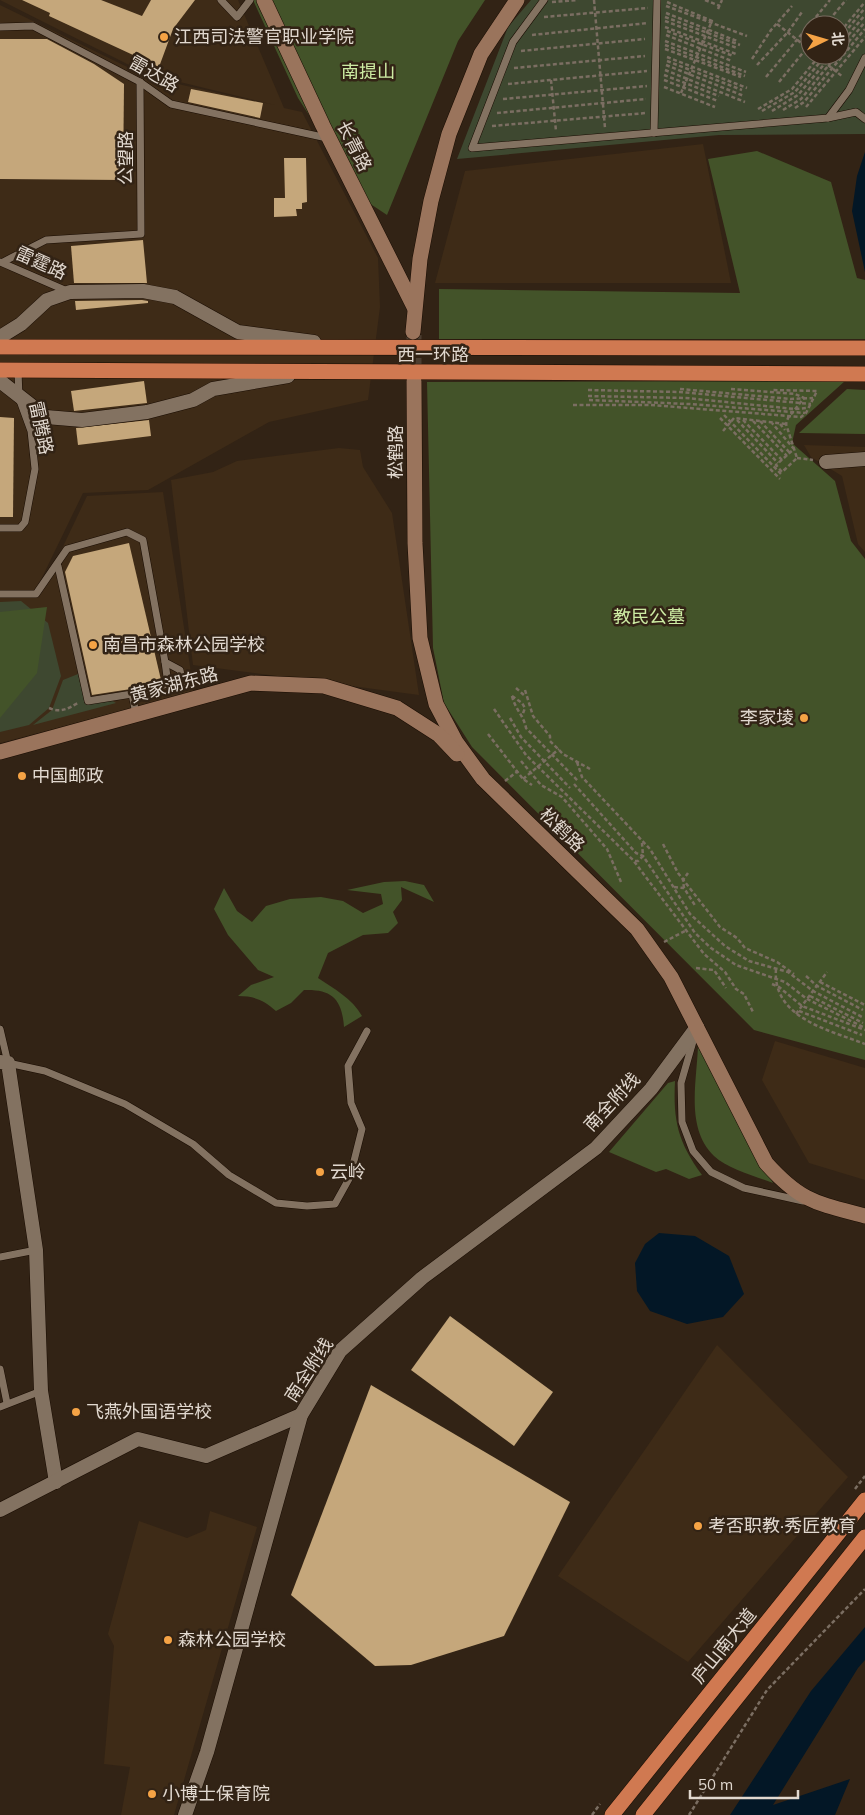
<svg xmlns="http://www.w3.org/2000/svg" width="865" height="1815" viewBox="0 0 865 1815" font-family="Mulish,'Noto Sans SC',sans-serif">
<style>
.built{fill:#3e2b17}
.green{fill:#3e4830;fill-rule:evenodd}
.forest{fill:#435329}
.water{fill:#031726}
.building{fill:#c5a77b}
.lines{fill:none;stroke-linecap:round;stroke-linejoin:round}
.secondary-tunnel{stroke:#4c3e31;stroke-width:15;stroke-dasharray:15 8;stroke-linecap:butt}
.lane-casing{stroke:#190c02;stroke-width:8}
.street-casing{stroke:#190c02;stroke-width:15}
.secondary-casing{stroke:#190c02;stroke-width:16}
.highway-casing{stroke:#190c02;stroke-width:16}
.path{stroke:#7b6e62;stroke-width:2.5;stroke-dasharray:4 2.5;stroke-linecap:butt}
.lane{stroke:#837261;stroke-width:7}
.street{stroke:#837261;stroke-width:14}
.secondary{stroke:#9a745c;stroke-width:15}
.highway{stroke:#d07951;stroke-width:15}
.poi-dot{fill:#f5a345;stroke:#322315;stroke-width:2}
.labels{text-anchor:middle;stroke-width:5;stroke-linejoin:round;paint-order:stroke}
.poi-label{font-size:18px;fill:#e1d8cf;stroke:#322315;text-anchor:start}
.park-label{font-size:18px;fill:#cdeba3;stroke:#322315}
.street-label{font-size:18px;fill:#e1d8cf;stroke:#322315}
</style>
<rect width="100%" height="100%" fill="#322315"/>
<g class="built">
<polygon points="0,0 238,0 284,108 302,112 378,258 380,307 368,400 269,422 148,490 83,493 35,592 0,593 0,5 150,78 275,105 147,74"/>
<polygon points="703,144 731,283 435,283 465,171"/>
<polygon points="804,445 865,447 865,552 858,544 842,476 811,457"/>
<polygon points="339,448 360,450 363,467 392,513 419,695 193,665 171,480 213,472 237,461"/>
<polygon points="163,492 194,692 0,743 0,597 39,597 87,496"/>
<polygon points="775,1041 865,1068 865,1180 809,1163 762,1080"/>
<polygon points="717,1345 848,1477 688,1662 558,1576"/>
<polygon points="210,1511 257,1527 174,1815 121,1815 130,1767 104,1764 114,1646 108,1634 139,1521 187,1538 206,1530"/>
</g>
<g class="green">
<path d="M531 0H865V134L719 135 457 159 508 27ZM810 25H840V55H810Z"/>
<polygon points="21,601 48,623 61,676 49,708 29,725 0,732 0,602"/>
<polygon points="78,674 85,704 109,699 116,703 33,725 52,710 63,680"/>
</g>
<g class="forest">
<polygon points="253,0 485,0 458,41 387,215 363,199 298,98"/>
<polygon points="757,151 831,182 857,278 865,280 865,339 439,339 439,289 740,293 708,159"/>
<polygon points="845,381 796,425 792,443 835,481 851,541 865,559 865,1060 754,1030 472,747 444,703 433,648 427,382"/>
<polygon points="847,389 865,390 865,434 799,433"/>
<polygon points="47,607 37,673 0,718 0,612"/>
<path d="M405 881 424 885 434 902 401 887 402 900 393 912 398 923 388 933 363 935 328 953 318 978C334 989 352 998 362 1016L344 1027C342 999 332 989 304 990L291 1003 276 1011C264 1000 254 996 238 996L251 985 274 977 258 970 228 935 214 909 224 888 237 911 252 922 266 906 290 899 321 897 343 901 363 913 383 904 381 894 347 890 384 882Z"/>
<path d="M698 1045 773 1183C755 1176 728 1169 714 1156 685 1128 697 1081 698 1045Z"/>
<path d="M675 1081C673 1121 678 1142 702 1175L689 1179 666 1169 656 1172 609 1152 668 1083Z"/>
</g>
<g class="water">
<polygon points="865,152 865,272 852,211 857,176"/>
<polygon points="659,1233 695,1236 729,1256 744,1294 723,1317 687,1324 650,1311 637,1291 635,1263 645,1244"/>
<polygon points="865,1627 865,1660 858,1668 773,1805 850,1779 835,1815 730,1815 811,1691"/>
</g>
<g class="building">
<polygon points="22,0 101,0 142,16 151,0 195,0 173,29 159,67 49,16 50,13"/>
<polygon points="0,39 47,39 94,64 124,84 123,180 0,179"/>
<polygon points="191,89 263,103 260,118 188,102"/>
<polygon points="284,158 306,158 307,202 302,203 302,209 296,209 297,216 274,217 274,198 285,198"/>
<polygon points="143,240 147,283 74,283 71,246"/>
<polygon points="142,300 148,301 148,303 76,310 75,301"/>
<polygon points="144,381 147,403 74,411 71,391"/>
<polygon points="0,417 14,418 13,517 0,517"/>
<polygon points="149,420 151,436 78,445 76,428"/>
<polygon points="129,543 161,680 131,689 92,695 65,572 73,556"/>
<polygon points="450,1316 553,1392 514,1446 411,1370"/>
<polygon points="371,1385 570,1502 504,1636 411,1665 375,1666 291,1595"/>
</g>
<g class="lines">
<polyline class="secondary-tunnel" points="414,335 414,381"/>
<defs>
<g id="lane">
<polyline points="221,0 237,17 250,0"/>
<polyline points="544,0 513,42 472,148 828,118 849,90 865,58"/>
<polyline points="0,27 33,26 140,82 171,104 327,138"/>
<polyline points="828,118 856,112 865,119"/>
<polyline points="654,133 657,0"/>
<polyline points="0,262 67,291"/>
<polyline points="3,262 46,240 141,234 140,82"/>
<polyline points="0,528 20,528 25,522 35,469 31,431 19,398 18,370"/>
<polyline points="58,566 88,701 132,694"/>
<polyline points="0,594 36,594 67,549 127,532 143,540 165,662 180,670 183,686"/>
<polyline points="136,714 132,694 168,684 165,662"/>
<polyline points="0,1029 8,1063 45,1071 125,1104 193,1144 229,1175 276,1203 307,1206 335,1204 350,1177 362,1129 351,1103 348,1066 367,1031"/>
<polyline points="694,1038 681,1083 682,1122 693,1151 711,1172 744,1188 803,1201"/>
<polyline points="0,1257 36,1250"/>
<polyline points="0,1369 7,1403"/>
<polyline points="0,1407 41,1391"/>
</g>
<g id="street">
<polyline points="0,337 21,324 47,300 70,292 143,291 175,297 238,332 314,342"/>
<polyline points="0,381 46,417 82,420 147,412 193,400 213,389 288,376"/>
<polyline points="826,462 865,459"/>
<polyline points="0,1062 8,1063 36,1250 41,1391 56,1482"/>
<polyline points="0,1510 138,1439 206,1456 301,1415"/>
<polyline points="185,1815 207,1752 301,1415 340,1351 422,1278 596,1148 651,1089 697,1027"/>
</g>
<g id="secondary">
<polyline points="264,0 323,126 414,307"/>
<polyline points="413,332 420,259 431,201 449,134 481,54 517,0"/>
<path d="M414 381 415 543 420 638 436 704 456 742 483 779 637 929 671 977 766 1163C801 1202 816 1203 865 1216"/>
<polyline points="0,752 251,683 324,686 397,708 439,735 457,754"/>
</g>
<g id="highway">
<polyline points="0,347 865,348"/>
<polyline points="0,370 865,374"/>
<polyline points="612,1815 865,1500"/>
<polyline points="643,1815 865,1537"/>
</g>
</defs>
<use href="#lane" class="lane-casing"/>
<use href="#street" class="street-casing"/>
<use href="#secondary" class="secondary-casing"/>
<use href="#highway" class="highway-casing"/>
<g class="path">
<polyline points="594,0 605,128"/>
<polyline points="705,0 720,6"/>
<polyline points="552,2 578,0"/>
<polyline points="667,2 712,21 681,93"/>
<polyline points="666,6 747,36"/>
<polyline points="718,9 722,0"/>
<polyline points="666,13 737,41"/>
<polyline points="544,17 648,8"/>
<polyline points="665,17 740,45"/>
<polyline points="665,21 737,48"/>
<polyline points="777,24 810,50"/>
<polyline points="825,25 846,0"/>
<polyline points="665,27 736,54"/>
<polyline points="667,31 733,56"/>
<polyline points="840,32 865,2"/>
<polyline points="532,35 648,23"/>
<polyline points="666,35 732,61"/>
<polyline points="840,38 865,8"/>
<polyline points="665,41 746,72"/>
<polyline points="665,45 745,76"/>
<polyline points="840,45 865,15"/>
<polyline points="665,49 741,77"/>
<polyline points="521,51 645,39"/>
<polyline points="840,52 865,22"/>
<polyline points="667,57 747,88"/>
<polyline points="752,59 771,30 792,6"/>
<polyline points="667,61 742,90"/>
<polyline points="666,65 744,96"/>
<polyline points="757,65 788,32 802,12"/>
<polyline points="828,65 843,77"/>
<polyline points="514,68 645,56"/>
<polyline points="665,70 745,102"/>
<polyline points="664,75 719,96"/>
<polyline points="766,77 830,0"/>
<polyline points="551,80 556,131"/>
<polyline points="664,80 718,101"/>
<polyline points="779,82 810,44"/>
<polyline points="508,84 647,71"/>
<polyline points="664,87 715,107"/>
<polyline points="503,99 647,86"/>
<polyline points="806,107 865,37"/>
<polyline points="795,108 804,102 865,29"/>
<polyline points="758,109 792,89 820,55"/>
<polyline points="783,110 801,99 837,55"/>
<polyline points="762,111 795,92 826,55"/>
<polyline points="772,111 798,95 832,55"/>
<polyline points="497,113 646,99"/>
<polyline points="492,126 646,113"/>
<polyline points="680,389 791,399 813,398"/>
<polyline points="731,389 795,394 804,398 788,418 786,424 797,458 782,472 776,465 794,449 772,423"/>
<polyline points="588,390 680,392 811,404"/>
<polyline points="588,396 686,398 795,409 807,408"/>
<polyline points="589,400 689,404 805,413"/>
<polyline points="573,405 651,405 801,417 806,413 817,391 771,390"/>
<polyline points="724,415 782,475"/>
<polyline points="720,418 780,479"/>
<polyline points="737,420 778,463"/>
<polyline points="743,420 782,460"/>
<polyline points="753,421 787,456"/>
<polyline points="760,421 790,453"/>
<polyline points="780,424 785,430"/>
<polyline points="723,431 734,418 786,424"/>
<polyline points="797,458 813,460"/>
<polyline points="516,688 525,696"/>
<polyline points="525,690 533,716 550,736 550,741 563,754 590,769"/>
<path d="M512 696C515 709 524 716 526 728L578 781"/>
<polyline points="512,696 522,703 525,708 522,716"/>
<path d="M49 708C61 713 67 709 78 703"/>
<polyline points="494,709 526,755 633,860 704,954 725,972 736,989 744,994 753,1012"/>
<polyline points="510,718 521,737 570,788"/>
<polyline points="488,734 523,779 532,785"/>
<polyline points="521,761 541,785 562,797 607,849 621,882"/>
<polyline points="577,762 582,777 650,849 690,914 725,946 749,961 788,972 813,991 864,1018"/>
<polyline points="523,779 559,749"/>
<polyline points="505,781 518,771"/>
<polyline points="574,784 636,853 643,856 695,933 711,948 736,965 785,982 807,999 865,1028"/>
<polyline points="663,844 678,873 720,927 737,938 745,948 777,962 794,974"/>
<polyline points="635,861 638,861 643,856 642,843"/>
<polyline points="674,887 684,888 696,907"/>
<polyline points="684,888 683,880 688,873"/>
<polyline points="664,942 685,931"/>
<polyline points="696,968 714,970 726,988"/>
<path d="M776 969C772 1018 829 1030 865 1044"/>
<polyline points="806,976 817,986 863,1010"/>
<polyline points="820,982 865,1005"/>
<polyline points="772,984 779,987 802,1006 865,1030"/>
<polyline points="810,996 863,1023"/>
<polyline points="799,1011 862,1035"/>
<polyline points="796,1014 827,972"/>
<polyline points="855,1489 865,1476"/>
<polyline points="592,1815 600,1804"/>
<polyline points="689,1815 767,1690 865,1589"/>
</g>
<use href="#lane" class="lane"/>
<use href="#street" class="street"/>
<use href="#secondary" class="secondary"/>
<use href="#highway" class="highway"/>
</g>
<g class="poi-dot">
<circle cx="164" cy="37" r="5"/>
<circle cx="93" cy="645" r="5"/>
<circle cx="804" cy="718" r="5"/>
<circle cx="22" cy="776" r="5"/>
<circle cx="320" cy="1172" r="5"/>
<circle cx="76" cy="1412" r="5"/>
<circle cx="698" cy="1526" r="5"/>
<circle cx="168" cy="1640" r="5"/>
<circle cx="152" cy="1794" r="5"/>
</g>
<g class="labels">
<g class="poi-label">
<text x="174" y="43">江西司法警官职业学院</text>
<text x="103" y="651">南昌市森林公园学校</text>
<text x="794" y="724" text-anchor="end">李家堎</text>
<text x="32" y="782">中国邮政</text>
<text x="330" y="1178">云岭</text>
<text x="86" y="1418">飞燕外国语学校</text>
<text x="708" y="1532">考否职教·秀匠教育</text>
<text x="178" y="1646">森林公园学校</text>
<text x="162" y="1800">小博士保育院</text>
</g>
<g class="park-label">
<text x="368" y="78">南提山</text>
<text x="649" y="623">教民公墓</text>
</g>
<g class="street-label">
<text transform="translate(154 74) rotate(30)" y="6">雷达路</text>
<text transform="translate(354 146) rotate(63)" y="6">长青路</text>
<text transform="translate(126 158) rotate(-90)" y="6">公望路</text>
<text transform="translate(41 263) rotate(24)" y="6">雷霆路</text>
<text x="433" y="361">西一环路</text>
<text transform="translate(41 428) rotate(78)" y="6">雷腾路</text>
<text transform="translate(396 452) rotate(-90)" y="6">松鹤路</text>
<text transform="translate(174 685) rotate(-15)" y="6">黄家湖东路</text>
<text transform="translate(562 830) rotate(44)" y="6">松鹤路</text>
<text transform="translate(612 1102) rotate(-47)" y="6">南全附线</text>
<text transform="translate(309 1370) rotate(-57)" y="6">南全附线</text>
<text transform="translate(724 1646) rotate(-51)" y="6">庐山南大道</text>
</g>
</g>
<g transform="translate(825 40) rotate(85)"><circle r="24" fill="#322315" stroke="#786b5f"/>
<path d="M0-4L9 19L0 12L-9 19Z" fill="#f5a345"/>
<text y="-8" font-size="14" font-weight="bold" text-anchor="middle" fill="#e1d8cf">北</text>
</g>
<path d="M690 1790v8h108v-8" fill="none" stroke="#e1d8cf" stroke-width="2.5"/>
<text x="698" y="1790" font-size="15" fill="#e1d8cf" stroke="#322315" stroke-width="4" paint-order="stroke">50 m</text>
</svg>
